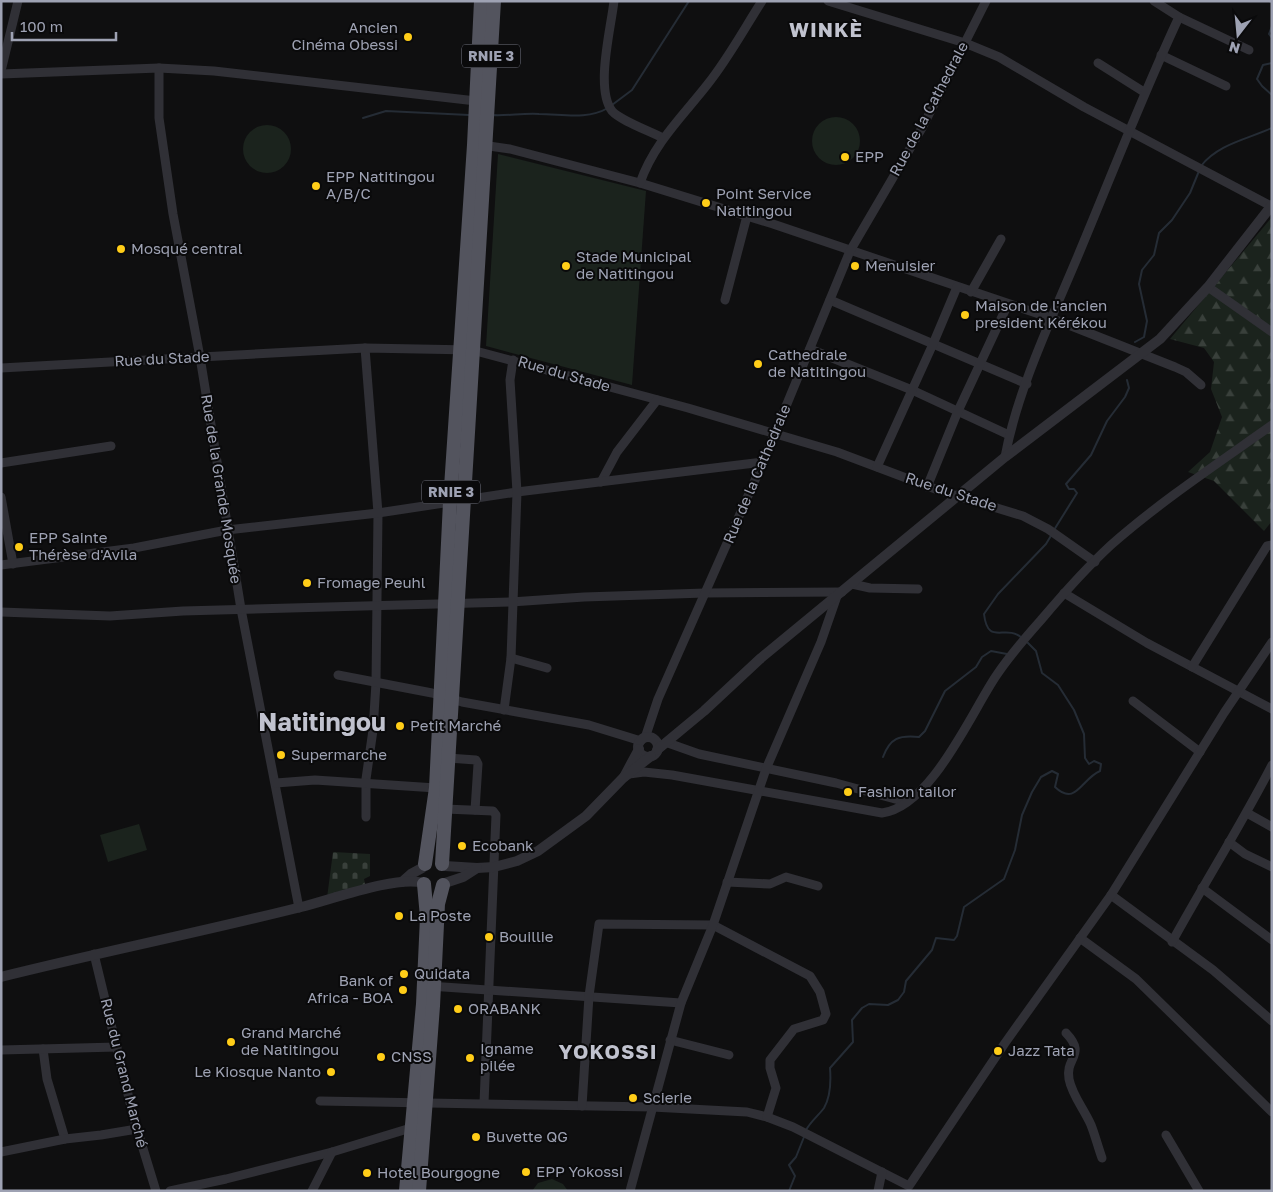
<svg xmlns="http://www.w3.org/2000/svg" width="1273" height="1192" viewBox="0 0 1273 1192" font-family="'Golos Text',sans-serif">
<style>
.forest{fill:url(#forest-firs)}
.cemetery{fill:url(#cemetery-stones)}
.pitch{fill:#1b231d}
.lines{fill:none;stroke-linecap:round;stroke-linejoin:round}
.stream{stroke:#252c35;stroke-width:2}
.minor{stroke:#303036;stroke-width:9}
.tertiary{stroke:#303036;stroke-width:10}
.trunk{stroke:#53545e;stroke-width:14}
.poi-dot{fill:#ffcd18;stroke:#0a0a0b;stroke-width:2}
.labels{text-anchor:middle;stroke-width:4;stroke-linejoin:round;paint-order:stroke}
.shield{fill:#0a0a0b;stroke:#727481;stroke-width:1}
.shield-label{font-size:14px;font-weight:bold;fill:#9ea2b3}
.poi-label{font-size:15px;fill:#9ea2b3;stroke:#0a0a0b;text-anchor:start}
.street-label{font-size:15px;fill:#9ea2b3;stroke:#0a0a0b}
.district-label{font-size:20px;font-weight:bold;letter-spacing:1px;fill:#c0c2ce;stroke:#0a0a0b}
.town-label{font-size:25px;font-weight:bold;fill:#c0c2ce;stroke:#0a0a0b}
</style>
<defs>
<pattern id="forest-firs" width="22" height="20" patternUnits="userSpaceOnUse" patternTransform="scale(1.25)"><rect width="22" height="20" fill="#1b231d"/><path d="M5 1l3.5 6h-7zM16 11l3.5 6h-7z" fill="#39403b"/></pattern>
<pattern id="cemetery-stones" width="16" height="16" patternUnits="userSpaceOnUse" patternTransform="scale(1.25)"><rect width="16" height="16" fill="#1b231d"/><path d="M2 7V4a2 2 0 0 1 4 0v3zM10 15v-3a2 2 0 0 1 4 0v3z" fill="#39403b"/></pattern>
</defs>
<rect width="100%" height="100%" fill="#0f0f10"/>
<polygon class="forest" points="1272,217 1272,521 1264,531 1214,481 1188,472 1210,452 1222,417 1211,389 1214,362 1204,348 1170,339"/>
<polygon class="cemetery" points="333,852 370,854 370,876 364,879 366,889 327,898"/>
<g class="pitch">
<circle cx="836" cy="141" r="24"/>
<circle cx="267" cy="149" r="24"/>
<polygon points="498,154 646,191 632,385 486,346"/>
<polygon points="139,824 147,850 108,862 100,835"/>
<polygon points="552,1179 563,1184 568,1191 532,1191 538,1183"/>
</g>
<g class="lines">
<g class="stream">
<polyline points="1269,1 1272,3"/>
<polyline points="1272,26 1269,34 1272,38"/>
<polyline points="1272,63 1263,65 1257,79 1262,86 1272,95"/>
<polyline points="612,105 632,90 689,1"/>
<path d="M492 115C507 116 523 113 539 114 562 114 587 120 608 108"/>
<polyline points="363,118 386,111 469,115"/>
<path d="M1201 166C1218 144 1248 139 1272 128"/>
<polyline points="1135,342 1144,337 1147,321 1139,284 1142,270 1154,255 1159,233 1172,220 1190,193 1199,171"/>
<polyline points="1054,530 1077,493 1074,489 1069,489 1066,484 1091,455 1107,421 1125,397 1129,388 1127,380"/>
<path d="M1022 638C1005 623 988 647 984 614L998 594 1046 544 1052 534"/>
<path d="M883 757C890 738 899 735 919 737L925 731 945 691 976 667 982 657 991 651 1007 654"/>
<path d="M806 1130C811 1121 818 1116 824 1108 831 1096 831 1081 830 1068L853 1042 852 1020 862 1008 869 1004 888 1005 898 1000 904 992 906 981 932 950 936 938 954 940 957 936 964 907 1004 879 1015 850 1022 815 1032 792 1041 777 1052 771 1058 774 1055 787C1076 807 1081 779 1100 771L1101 764 1094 761 1089 764 1085 758 1084 734 1074 710 1058 685 1042 673 1036 651 1026 641"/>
<polyline points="789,1191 795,1176 789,1165 796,1157 804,1137"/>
</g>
<g class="minor">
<path d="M614 1C611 28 595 89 612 111 621 121 650 131 663 138"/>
<polyline points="828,1 965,43 999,57 1084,107 1271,206"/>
<polyline points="1179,17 1249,50"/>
<polyline points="1161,55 1226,86"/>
<polyline points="1098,63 1144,92"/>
<polyline points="159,68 159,118 173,214 200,357 241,609 299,908"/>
<polyline points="1,71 18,1"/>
<polyline points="1,74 159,68 214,71 476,101"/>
<polyline points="482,145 510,149 640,183 773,224 1051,318 1175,367 1186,372 1201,385"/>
<path d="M640 183C654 143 682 117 707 85 728 59 744 29 762 1"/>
<polyline points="1208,287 1272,332"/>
<polyline points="971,292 1001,239"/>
<polyline points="725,300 747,216"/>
<polyline points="830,300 1027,384"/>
<polyline points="365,348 378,513 376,683 373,730 366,779 366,817"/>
<polyline points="810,349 912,390 1009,435"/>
<polyline points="1,368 365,348 472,350 688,408 837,452 938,490 1023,516 1048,529 1095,562"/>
<path d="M1005 457C1017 391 1051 320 1077 258 1111 177 1142 96 1179 17L1154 1"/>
<polyline points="1,463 111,446"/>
<polyline points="877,467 933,344 957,287"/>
<polyline points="601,482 617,452 657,400"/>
<polyline points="927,487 958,411 1008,304"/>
<polyline points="1,497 13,564"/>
<polyline points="1,565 134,548 227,530 378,513 517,492 763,462"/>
<polyline points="852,584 870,588 918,589"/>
<polyline points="1064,593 1147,643 1272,709"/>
<polyline points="1,612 110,616 183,611 511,602 584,597 705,593 842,592"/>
<polyline points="511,658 547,668"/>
<polyline points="1192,667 1267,546 1272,545"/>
<polyline points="338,675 432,693 462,702 589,725 641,741"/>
<polyline points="1133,701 1200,752"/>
<polyline points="504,710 511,658 517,492 510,380 513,360"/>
<polyline points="645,738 658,699 763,462 850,251 922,128 986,1"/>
<polyline points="668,743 699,754 836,783 906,802"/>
<polyline points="448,758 476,760 478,764 475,810"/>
<path d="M629 774 644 772 672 775 882 813C931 807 971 713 996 676 1009 656 1025 638 1041 620 1063 594 1086 568 1111 545 1161 501 1217 464 1272 425"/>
<polyline points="276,783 315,780 436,788"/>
<polyline points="445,809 493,811 496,815 484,1103"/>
<polyline points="1247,813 1272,827"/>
<polyline points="1229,842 1245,854 1272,867"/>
<polyline points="727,882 770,884 786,877 818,886"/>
<polyline points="1202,888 1272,940"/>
<polyline points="1111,895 1213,970 1272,1021"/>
<polyline points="1080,938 1136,979 1272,1112"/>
<path d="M1172 942C1205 882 1241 825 1272 765"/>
<polyline points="94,954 134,1119 156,1191"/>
<polyline points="429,986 681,1003"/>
<path d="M1066 1033C1087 1055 1065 1057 1069 1079 1072 1095 1084 1109 1091 1125 1095 1135 1098 1147 1102 1158"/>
<polyline points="670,1040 729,1055"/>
<polyline points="43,1049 47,1079 65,1139"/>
<polyline points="1,1050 117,1047"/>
<polyline points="320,1101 652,1107 747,1112 767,1117 793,1127 909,1186 1005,1043 1111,895 1224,713 1272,642"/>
<polyline points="582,1106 589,996 599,924 713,925 810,976 820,992 826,1014 823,1020 794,1029 770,1060 770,1068 776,1088 767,1117"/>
<polyline points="1166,1135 1199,1191"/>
<polyline points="1,1152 65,1139 101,1135 137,1129"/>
<polyline points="170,1191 226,1179 332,1152 414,1127"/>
<polyline points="312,1191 332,1152"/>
<polyline points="630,1191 681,1003 713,925 766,769 821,642 837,596"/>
<polyline points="878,1191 882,1172"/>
</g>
<g class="tertiary">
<circle cx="648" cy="747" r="10"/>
<polyline points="657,750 704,711 761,658 1005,457 1160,339 1208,287 1272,205"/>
<polyline points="624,777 639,749"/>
<polyline points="445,866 477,868 494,867 517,861 538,851 586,816 623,778 651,756"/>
<polyline points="402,882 411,874 422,868"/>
<polyline points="445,883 463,877 477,868"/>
<path d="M1 977C101 952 202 932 301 907 330 900 397 875 423 883"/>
</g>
<g class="trunk">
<polyline points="425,864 436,788 450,502 474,145 481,1"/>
<polyline points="442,864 494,1"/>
<polyline points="406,1191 423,1004 427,917 424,884"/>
<polyline points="419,1191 433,1006 438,904 443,885"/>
</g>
</g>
<g class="poi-dot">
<circle cx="408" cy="37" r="5"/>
<circle cx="845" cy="157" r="5"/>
<circle cx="316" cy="186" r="5"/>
<circle cx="706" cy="203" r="5"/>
<circle cx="121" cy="249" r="5"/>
<circle cx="566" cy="266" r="5"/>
<circle cx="855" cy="266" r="5"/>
<circle cx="965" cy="315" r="5"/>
<circle cx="758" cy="364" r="5"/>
<circle cx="19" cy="547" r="5"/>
<circle cx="307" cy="583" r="5"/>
<circle cx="400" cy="726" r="5"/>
<circle cx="281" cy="755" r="5"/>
<circle cx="848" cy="792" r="5"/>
<circle cx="462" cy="846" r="5"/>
<circle cx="399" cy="916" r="5"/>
<circle cx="489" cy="937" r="5"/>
<circle cx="404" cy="974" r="5"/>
<circle cx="403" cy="990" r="5"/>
<circle cx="458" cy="1009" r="5"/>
<circle cx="231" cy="1042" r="5"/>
<circle cx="998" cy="1051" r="5"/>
<circle cx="381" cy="1057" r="5"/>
<circle cx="470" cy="1058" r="5"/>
<circle cx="331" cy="1072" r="5"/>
<circle cx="633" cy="1098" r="5"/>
<circle cx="476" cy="1137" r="5"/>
<circle cx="526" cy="1172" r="5"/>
<circle cx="367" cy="1173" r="5"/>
</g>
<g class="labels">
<g class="shield">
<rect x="462" y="44.5" width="58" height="23" rx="4"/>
<rect x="422" y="480.5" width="58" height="23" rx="4"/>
</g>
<g class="shield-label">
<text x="491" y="61">RNIE 3</text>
<text x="451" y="497">RNIE 3</text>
</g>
<g class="poi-label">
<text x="398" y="33" text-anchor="end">Ancien<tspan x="398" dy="17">Cinéma Obessi</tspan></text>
<text x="855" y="162">EPP</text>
<text x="326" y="182">EPP Natitingou<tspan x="326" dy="17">A/B/C</tspan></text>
<text x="716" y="199">Point Service<tspan x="716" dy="17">Natitingou</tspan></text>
<text x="131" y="254">Mosqué central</text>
<text x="576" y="262">Stade Municipal<tspan x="576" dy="17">de Natitingou</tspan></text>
<text x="865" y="271">Menuisier</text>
<text x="975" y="311">Maison de l'ancien<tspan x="975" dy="17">president Kérékou</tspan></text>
<text x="768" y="360">Cathedrale<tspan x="768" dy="17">de Natitingou</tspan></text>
<text x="29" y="543">EPP Sainte<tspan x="29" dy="17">Thérèse d'Avila</tspan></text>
<text x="317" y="588">Fromage Peuhl</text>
<text x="410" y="731">Petit Marché</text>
<text x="291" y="760">Supermarche</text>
<text x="858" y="797">Fashion tailor</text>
<text x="472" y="851">Ecobank</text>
<text x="409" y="921">La Poste</text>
<text x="499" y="942">Bouillie</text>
<text x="414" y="979">Quidata</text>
<text x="393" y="986" text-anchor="end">Bank of<tspan x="393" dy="17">Africa - BOA</tspan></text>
<text x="468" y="1014">ORABANK</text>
<text x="241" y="1038">Grand Marché<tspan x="241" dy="17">de Natitingou</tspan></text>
<text x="480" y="1054">Igname<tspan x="480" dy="17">pilée</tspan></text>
<text x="1008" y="1056">Jazz Tata</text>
<text x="391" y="1062">CNSS</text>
<text x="321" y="1077" text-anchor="end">Le Kiosque Nanto</text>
<text x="643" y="1103">Scierie</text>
<text x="486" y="1142">Buvette QG</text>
<text x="536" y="1177">EPP Yokossi</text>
<text x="377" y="1178">Hotel Bourgogne</text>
</g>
<g class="street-label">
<text transform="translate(929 109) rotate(-62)" y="5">Rue de la Cathedrale</text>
<text transform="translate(162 359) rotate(-3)" y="5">Rue du Stade</text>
<text transform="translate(564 374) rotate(16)" y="5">Rue du Stade</text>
<text transform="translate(757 474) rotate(-67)" y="5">Rue de la Cathedrale</text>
<text transform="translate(221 489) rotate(81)" y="5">Rue de la Grande Mosquée</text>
<text transform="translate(951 492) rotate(18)" y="5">Rue du Stade</text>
<text transform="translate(124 1073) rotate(76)" y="5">Rue du Grand Marché</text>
</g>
<g class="district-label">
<text x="826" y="37">WINKÈ</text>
<text x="608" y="1059">YOKOSSI</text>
</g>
<g class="town-label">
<text x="322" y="731">Natitingou</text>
</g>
</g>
<rect width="1273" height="1192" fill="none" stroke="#9ea2b3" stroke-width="5"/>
<g transform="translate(1238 35) rotate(196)" stroke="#0a0a0b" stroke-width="4" paint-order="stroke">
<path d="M0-4L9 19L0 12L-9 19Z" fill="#9ea2b3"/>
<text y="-8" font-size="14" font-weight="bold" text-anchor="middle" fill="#9ea2b3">N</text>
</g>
<path d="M12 32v8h104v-8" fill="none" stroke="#9ea2b3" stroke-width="2.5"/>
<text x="20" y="32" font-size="15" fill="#9ea2b3" stroke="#0a0a0b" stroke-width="4" paint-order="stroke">100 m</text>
</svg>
